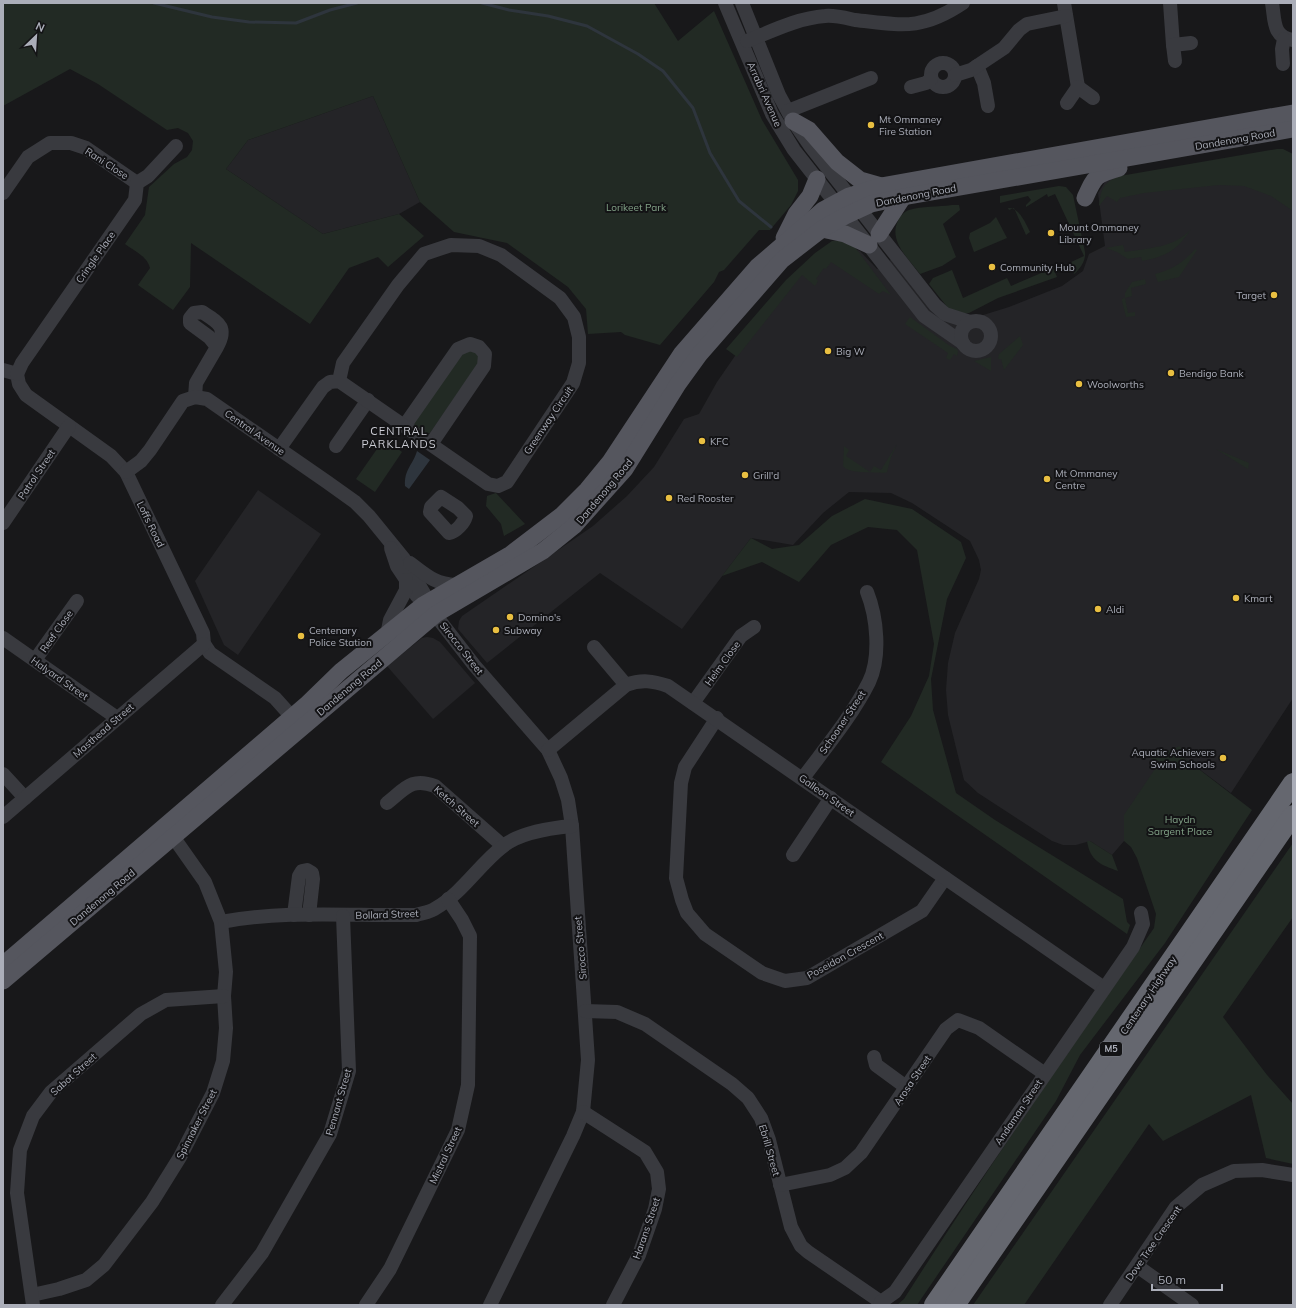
<svg xmlns="http://www.w3.org/2000/svg" width="1296" height="1308" viewBox="0 0 1296 1308" font-family="Mulish,sans-serif">
<style>
.built{fill:#242427}
.green{fill:#222a24}
.water{fill:#2e353d}
.lines{fill:none;stroke-linecap:round;stroke-linejoin:round}
.stream{stroke:#2e353d;stroke-width:3}
.minor{stroke:#393a3f;stroke-width:14}
.major{stroke:#55565e;stroke-width:17}
.highway{stroke:#65676f;stroke-width:20}
.poi-dot{fill:#e9bf41;stroke:#131315;stroke-width:1.5}
.labels{text-anchor:middle;stroke-width:4;stroke-linejoin:round;paint-order:stroke}
.shield{fill:#131315;stroke:#7d8088;stroke-width:1}
.shield-label{font-size:9px;font-weight:bold;fill:#abaeb9}
.street-label{font-size:10px;fill:#abaeb9;stroke:#131315}
.poi-label{font-size:10px;fill:#abaeb9;stroke:#131315;text-anchor:start}
.park-label{font-size:10px;fill:#83a388;stroke:#131315}
.neighbourhood-label{font-size:11px;letter-spacing:1px;fill:#cccdd5;stroke:#131315}
</style>
<rect width="100%" height="100%" fill="#18181a"/>
<g class="built">
<polygon points="373,96 420,202 399,214 323,234 226,169 248,140"/>
<polygon points="1293,159 1293,698 1231,793 1183,757 1124,841 1112,855 1090,841 1076,845 1063,845 1052,841 978,793 964,780 948,715 946,690 948,663 955,633 979,579 981,570 979,560 970,541 912,503 891,493 849,492 823,513 793,545 751,538 682,629 600,573 487,663 458,629 459,621 462,616 593,526 627,496 654,467 684,419 699,414 717,382 773,301 819,255 842,244 860,251 877,269 896,256 943,307 965,316 980,316 1009,307 1062,286 1083,271 1089,254 1105,246 1098,193 1107,179"/>
<polygon points="258,490 321,534 238,655 224,645 195,581"/>
<polygon points="427,637 433,638 440,642 475,683 433,719 387,666 422,638"/>
</g>
<g class="green">
<path d="M3 3H654L678 41 714 11 762 120 798 180V191L791 205 770 230H759L724 270 719 272 714 282 660 345 625 335 621 332 588 334 586 309 568 287 507 243 454 232 420 202 373 96 248 140 226 169 323 234 399 214 424 236 388 267 378 257 349 268 310 324 191 243 190 287 173 310 138 285 150 268C147 256 134 251 125 244L145 215 149 187 174 164 187 157 192 150 193 141 188 133 178 128 167 130 98 84 70 69 3 106Z"/>
<path d="M1277 149H1283L1293 154V211L1271 196 1244 186 1219 185 1144 193 1120 198 1117 202 1107 196 1099 206C1101 188 1103 183 1120 176Z"/>
<path d="M1059 186 1066 187 1073 195 1085 252C1086 261 1080 269 1074 274L1069 263 1084 256 1055 194 1048 197 1047 194 1026 207V205L1031 200 1028 196 1000 203V196Z"/>
<path d="M952 205H959L960 210 943 224 956 257 942 266 920 274C909 259 888 241 898 221 900 216 904 212 909 210 922 206 938 207 952 205Z"/>
<path d="M1008 208C1019 207 1026 224 1030 232L1026 235 1014 208 1009 210Z"/>
<polygon points="996,217 1007,238 974,252 969,238 970,233 990,223"/>
<path d="M1191 229C1177 250 1168 256 1142 261L1141 257 1128 259 1117 252 1106 248 1123 245 1125 252C1148 248 1175 248 1191 229Z"/>
<polygon points="832,241 839,241 854,246 891,295 883,291 879,294 831,262 826,269 824,268 816,279 818,281 815,286 802,275 737,357 726,349 786,280 815,253"/>
<path d="M1195 249 1197 250 1179 277 1158 282 1155 274C1172 270 1184 262 1195 249Z"/>
<polygon points="1053,268 1057,277 998,298 969,313 961,314 948,308 929,284 933,278 952,270 963,298 1007,278 1011,286"/>
<polygon points="1145,279 1146,284 1131,288 1132,296 1125,298 1125,293 1132,282"/>
<polygon points="1125,298 1128,313 1135,312 1135,316 1126,317 1122,301 1122,299"/>
<polygon points="910,317 950,346 957,349 958,352 957,356 954,354 950,360 946,358 948,353 905,324"/>
<polygon points="1020,336 1023,345 1004,370 1001,359 998,359 999,354"/>
<polygon points="464,349 478,353 480,361 430,433 426,434 414,426 413,422"/>
<polygon points="991,357 991,371 974,361"/>
<polygon points="384,439 402,452 375,492 356,479"/>
<path d="M897 444 891 457 887 472 884 473C874 472 848 474 843 466L844 446 849 450 846 456 870 472 874 466 881 470Z"/>
<polygon points="1216,449 1249,463 1248,469"/>
<polygon points="496,493 525,524 504,536 501,524 486,506 487,496"/>
<polygon points="865,499 912,509 961,542 966,558 947,599 931,679 933,710 956,793 995,820 1123,899 1127,922 1130,925 1127,934 881,762 911,716 929,676 934,644 917,550 897,530 868,527 831,545 799,582 762,562 722,576 751,538 772,549 799,545 832,516"/>
<path d="M1180 746 1183 757 1252 810 1165 943 1080 1055 1056 1101 917 1305H897L904 1299C984 1173 1069 1051 1154 928L1156 914 1137 858 1131 847 1124 841V815L1159 763 1151 758Z"/>
<path d="M1087 841H1090L1112 855 1118 871C1101 865 1090 861 1087 841Z"/>
<polygon points="1293,843 1293,917 1223,1017 1267,1075 1293,1104 1293,1164 1266,1158 1251,1095 1163,1141 1149,1124 1024,1305 973,1305"/>
</g>
<path class="water" d="M417 451 430 460 409 489 405 486C404 469 413 465 417 451Z"/>
<g class="lines">
<g class="stream">
<polyline points="154,3 212,17 249,22 296,23 330,10 357,3"/>
<polyline points="482,3 509,10 548,16 587,26 638,54 663,71 693,108 710,153 739,201 771,227"/>
</g>
<g class="minor">
<polyline points="725,3 772,114 794,150 924,316 963,343"/>
<polyline points="742,3 779,95 793,121 811,147 935,305 945,314 970,322"/>
<polyline points="1064,3 1078,87"/>
<polyline points="1170,3 1173,45"/>
<path d="M1272 3C1275 20 1272 37 1293 40"/>
<path d="M747 41C772 31 798 18 825 16 835 15 846 18 855 20 902 25 921 31 963 3"/>
<polyline points="1175,61 1173,45 1191,43"/>
<circle cx="943" cy="75" r="12"/>
<polyline points="1283,64 1282,49 1284,39"/>
<polyline points="977,66 984,83 988,106"/>
<polyline points="955,75 971,70 1004,48 1019,30 1027,24 1066,16"/>
<polyline points="911,87 926,83 931,79"/>
<polyline points="1067,103 1078,87 1093,98"/>
<polyline points="788,111 871,78"/>
<polyline points="3,193 28,157 50,143 71,143 86,148 137,183"/>
<circle cx="976" cy="336" r="15"/>
<polyline points="3,370 17,374 19,384 26,395 111,456 126,472 203,633 204,644 210,653 275,698 292,717 301,721"/>
<polyline points="17,374 22,363 135,200 137,183 148,176 176,146"/>
<path d="M195 397 196 383 217 347 209 337 190 323V318L194 313 202 312C219 323 228 327 217 347"/>
<polyline points="405,425 458,349 470,344 479,347 485,354 484,366 431,444"/>
<polyline points="336,446 368,400"/>
<polyline points="279,449 323,387 330,382 339,381 343,363 398,285 424,254 451,245 479,246 501,255 560,298 574,317 579,337 579,363 573,383 507,482 498,486 488,484 339,381"/>
<polyline points="126,472 141,461 150,450 183,401 195,397 207,399 327,482 355,502 369,516 404,559 440,621 474,665 548,750 561,778 568,800 572,826 588,1060 583,1112 573,1136 490,1305"/>
<path d="M441 497 458 508 466 516C464 523 456 532 449 533L430 512 431 507Z"/>
<polyline points="3,523 69,426"/>
<polyline points="391,548 397,566 417,596"/>
<path d="M410 563C426 575 435 584 456 585"/>
<polyline points="387,635 390,620 406,590 406,580"/>
<polyline points="3,638 117,718"/>
<polyline points="594,647 626,685"/>
<polyline points="35,660 77,601"/>
<polyline points="693,703 741,636 754,627"/>
<polyline points="717,718 685,767 681,783 676,878 682,900 687,913 705,934 762,973 785,981 807,978 922,911 945,878"/>
<path d="M548 750 626 685C642 679 653 681 668 686L1104 988"/>
<polyline points="3,774 25,798"/>
<path d="M803 778C826 747 852 716 869 682 881 657 877 617 867 592"/>
<path d="M387 803C405 789 411 777 435 786L503 846"/>
<polyline points="3,817 204,644"/>
<polyline points="793,855 831,798"/>
<polyline points="294,915 299,876 302,871 307,870 312,873 313,879 309,915"/>
<path d="M221 922C284 910 352 916 416 915 422 913 431 912 436 908 462 893 479 865 502 847 518 833 551 828 572 826"/>
<polyline points="585,1011 617,1012 645,1024 732,1084 748,1098 761,1118 769,1140 791,1227 801,1246 808,1252 881,1302"/>
<polyline points="874,1057 876,1065 906,1087"/>
<polyline points="583,1112 645,1152 657,1172 659,1189 655,1209 639,1255 613,1305"/>
<polyline points="780,1185 830,1175 845,1168 861,1153 946,1029 958,1020 979,1028 1045,1074"/>
<polyline points="1137,1266 1192,1305"/>
<polyline points="32,1295 59,1289 86,1280 104,1265 152,1202 180,1157 213,1093 223,1061 226,1028 224,996 226,972 221,922 205,882 167,828"/>
<polyline points="33,1305 17,1193 20,1150 33,1116 51,1092 141,1014 166,1000 224,996"/>
<polyline points="222,1305 262,1253 330,1134 349,1071 343,916"/>
<polyline points="366,1305 390,1269 458,1130 468,1085 470,936 462,920 448,899"/>
<polyline points="880,1305 881,1302 895,1292 1133,947 1143,924 1141,913"/>
<polyline points="1110,1305 1176,1207 1202,1185 1234,1171 1262,1170 1293,1175"/>
</g>
<g class="major">
<polyline points="793,121 809,130 837,162 860,180 881,186"/>
<path d="M1085 198C1095 176 1095 175 1119 168"/>
<polyline points="822,229 845,234 869,245"/>
<polyline points="879,234 903,197"/>
<polyline points="784,238 796,214 810,196 817,179"/>
<polyline points="3,965 306,705 341,671 423,605 511,554 562,515 587,490 610,462 682,353 757,267 823,210 849,196 881,186 1293,113"/>
<polyline points="3,981 436,614 543,551 574,526 625,469 678,384 699,355 782,260 822,229 845,216 871,204 903,197 1293,129"/>
</g>
<g class="highway">
<polyline points="934,1305 1293,783"/>
<polyline points="955,1305 1293,815"/>
</g>
</g>
<g class="poi-dot">
<circle cx="871" cy="125" r="4"/>
<circle cx="1051" cy="233" r="4"/>
<circle cx="992" cy="267" r="4"/>
<circle cx="1274" cy="295" r="4"/>
<circle cx="828" cy="351" r="4"/>
<circle cx="1171" cy="373" r="4"/>
<circle cx="1079" cy="384" r="4"/>
<circle cx="702" cy="441" r="4"/>
<circle cx="745" cy="475" r="4"/>
<circle cx="1047" cy="479" r="4"/>
<circle cx="669" cy="498" r="4"/>
<circle cx="1236" cy="598" r="4"/>
<circle cx="1098" cy="609" r="4"/>
<circle cx="510" cy="617" r="4"/>
<circle cx="496" cy="630" r="4"/>
<circle cx="301" cy="636" r="4"/>
<circle cx="1223" cy="758" r="4"/>
</g>
<g class="labels">
<rect class="shield" x="1100" y="1042" width="22" height="14" rx="3"/>
<g class="shield-label">
<text x="1111" y="1052">M5</text>
</g>
<g class="street-label">
<text transform="translate(765 94) rotate(66)" y="4">Arrabri Avenue</text>
<text transform="translate(1235 139) rotate(-10)" y="4">Dandenong Road</text>
<text transform="translate(107 163) rotate(33)" y="4">Rani Close</text>
<text transform="translate(916 195) rotate(-11)" y="4">Dandenong Road</text>
<text transform="translate(95 257) rotate(-55)" y="4">Cringle Place</text>
<text transform="translate(548 420) rotate(-56)" y="4">Greenway Circuit</text>
<text transform="translate(255 432) rotate(35)" y="4">Central Avenue</text>
<text transform="translate(36 474) rotate(-56)" y="4">Patrol Street</text>
<text transform="translate(604 491) rotate(-50)" y="4">Dandenong Road</text>
<text transform="translate(151 524) rotate(64)" y="4">Loffs Road</text>
<text transform="translate(56 631) rotate(-55)" y="4">Reef Close</text>
<text transform="translate(462 648) rotate(52)" y="4">Sirocco Street</text>
<text transform="translate(722 663) rotate(-54)" y="4">Helm Close</text>
<text transform="translate(60 678) rotate(35)" y="4">Halyard Street</text>
<text transform="translate(349 687) rotate(-40)" y="4">Dandenong Road</text>
<text transform="translate(842 722) rotate(-56)" y="4">Schooner Street</text>
<text transform="translate(103 730) rotate(-41)" y="4">Masthead Street</text>
<text transform="translate(827 795) rotate(35)" y="4">Galleon Street</text>
<text transform="translate(457 806) rotate(41)" y="4">Ketch Street</text>
<text transform="translate(102 897) rotate(-40)" y="4">Dandenong Road</text>
<text transform="translate(387 914) rotate(-2)" y="4">Bollard Street</text>
<text transform="translate(580 948) rotate(-95)" y="4">Sirocco Street</text>
<text transform="translate(845 955) rotate(-29)" y="4">Poseidon Crescent</text>
<text transform="translate(1148 995) rotate(-56)" y="4">Centenary Highway</text>
<text transform="translate(73 1074) rotate(-42)" y="4">Sabot Street</text>
<text transform="translate(912 1080) rotate(-56)" y="4">Arosa Street</text>
<text transform="translate(338 1102) rotate(-74)" y="4">Pennant Street</text>
<text transform="translate(1018 1112) rotate(-56)" y="4">Andaman Street</text>
<text transform="translate(196 1124) rotate(-63)" y="4">Spinnaker Street</text>
<text transform="translate(770 1150) rotate(74)" y="4">Ebrill Street</text>
<text transform="translate(445 1155) rotate(-65)" y="4">Mistral Street</text>
<text transform="translate(646 1228) rotate(-71)" y="4">Harans Street</text>
<text transform="translate(1153 1243) rotate(-55)" y="4">Dove Tree Crescent</text>
</g>
<g class="poi-label">
<text x="879" y="123">Mt Ommaney<tspan x="879" dy="12">Fire Station</tspan></text>
<text x="1059" y="231">Mount Ommaney<tspan x="1059" dy="12">Library</tspan></text>
<text x="1000" y="271">Community Hub</text>
<text x="1266" y="299" text-anchor="end">Target</text>
<text x="836" y="355">Big W</text>
<text x="1179" y="377">Bendigo Bank</text>
<text x="1087" y="388">Woolworths</text>
<text x="710" y="445">KFC</text>
<text x="1055" y="477">Mt Ommaney<tspan x="1055" dy="12">Centre</tspan></text>
<text x="753" y="479">Grill'd</text>
<text x="677" y="502">Red Rooster</text>
<text x="1244" y="602">Kmart</text>
<text x="1106" y="613">Aldi</text>
<text x="518" y="621">Domino's</text>
<text x="309" y="634">Centenary<tspan x="309" dy="12">Police Station</tspan></text>
<text x="504" y="634">Subway</text>
<text x="1215" y="756" text-anchor="end">Aquatic Achievers<tspan x="1215" dy="12">Swim Schools</tspan></text>
</g>
<g class="park-label">
<text x="636" y="211">Lorikeet Park</text>
<text x="1180" y="823">Haydn<tspan x="1180" dy="12">Sargent Place</tspan></text>
</g>
<g class="neighbourhood-label">
<text x="399" y="435">CENTRAL<tspan x="399" dy="13">PARKLANDS</tspan></text>
</g>
</g>
<rect width="1296" height="1308" fill="none" stroke="#abaeb9" stroke-width="8"/>
<g transform="translate(36 36) rotate(25)" stroke="#131315" stroke-width="3" paint-order="stroke">
<path d="M0-3L7 15L0 10L-7 15Z" fill="#abaeb9"/>
<text y="-6" font-size="11" font-weight="bold" text-anchor="middle" fill="#abaeb9">N</text>
</g>
<path d="M1152 1284v6h70v-6" fill="none" stroke="#abaeb9" stroke-width="2"/>
<text x="1158" y="1284" font-size="12" fill="#abaeb9" stroke="#131315" stroke-width="3" paint-order="stroke">50 m</text>
</svg>
